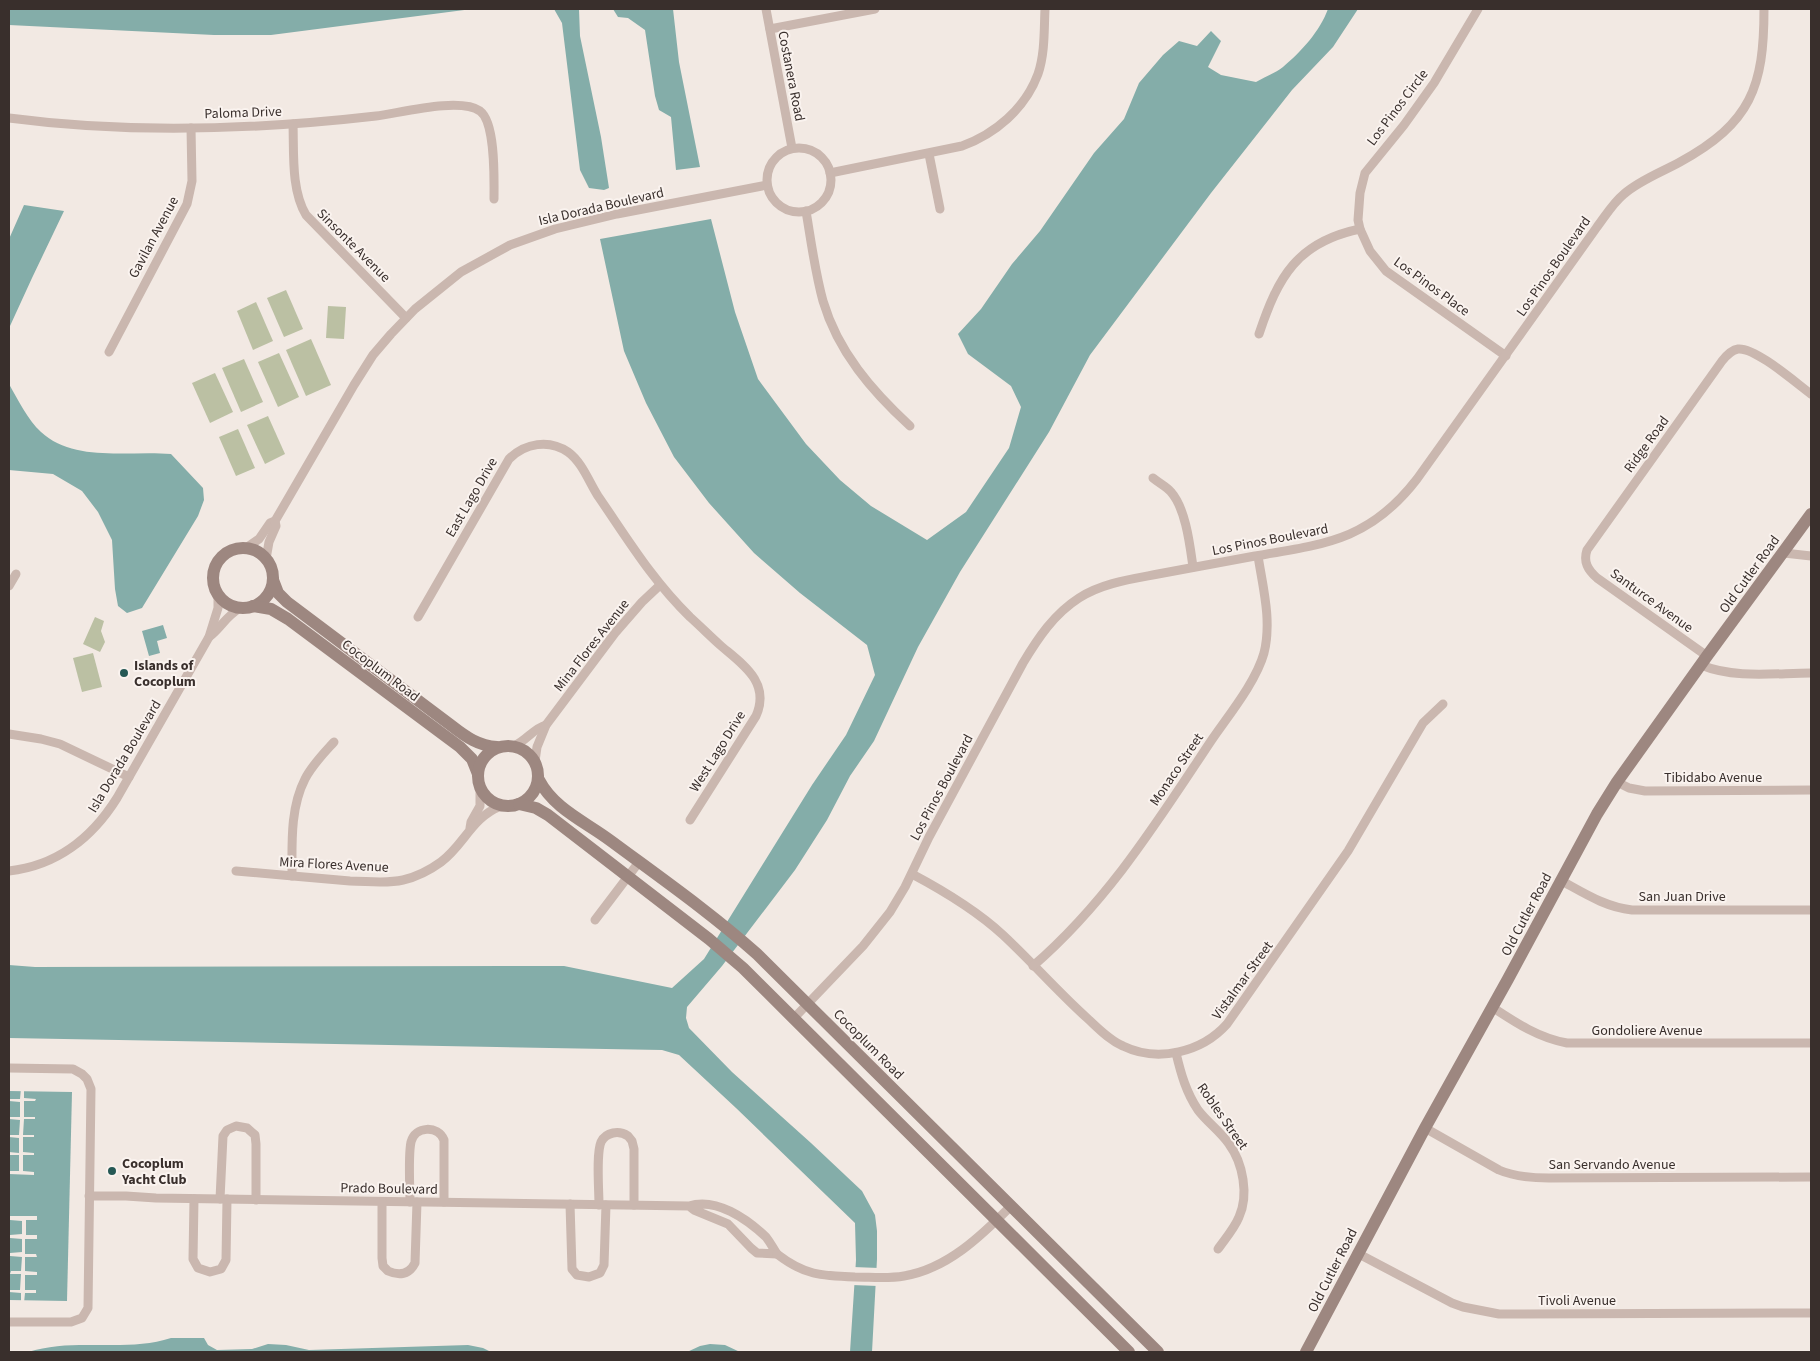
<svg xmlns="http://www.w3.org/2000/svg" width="1820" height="1361" viewBox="0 0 1820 1361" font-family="'Source Sans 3',sans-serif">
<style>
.green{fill:#bbc0a3}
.water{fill:#84ada9}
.pier{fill:#f2e9e3}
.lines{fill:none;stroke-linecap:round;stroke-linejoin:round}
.street{stroke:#cab7af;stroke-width:9}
.secondary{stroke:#9d8780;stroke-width:12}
.poi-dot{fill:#255854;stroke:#faf3ef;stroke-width:2}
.labels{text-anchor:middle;stroke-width:4;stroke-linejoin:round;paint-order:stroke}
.street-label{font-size:14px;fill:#392f2c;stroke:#faf3ef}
.poi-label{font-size:14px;font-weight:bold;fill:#392f2c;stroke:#faf3ef;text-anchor:start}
</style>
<rect width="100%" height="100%" fill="#f2e9e3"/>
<g class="green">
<polygon points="286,290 303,329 284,337 267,298"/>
<polygon points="256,302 273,341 253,350 237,311"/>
<polygon points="328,306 346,307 344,339 326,338"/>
<polygon points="311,339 331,385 306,396 286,350"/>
<polygon points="279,353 299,397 278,407 258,362"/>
<polygon points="244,359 263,402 241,412 222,368"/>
<polygon points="215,373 233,412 210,423 192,383"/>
<polygon points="268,416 285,454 265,464 247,425"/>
<polygon points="238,429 255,468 236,476 219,437"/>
<polygon points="95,617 104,621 101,631 105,642 100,652 83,644"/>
<polygon points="93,653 102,687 82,692 73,658"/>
</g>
<g class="water">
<polygon points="9,9 472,9 271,35 214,35 9,25"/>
<polygon points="554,9 579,9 580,36 601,137 609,188 604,190 589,188 580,170 562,23"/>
<polygon points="613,9 673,9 679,62 700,167 676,170 671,117 659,110 655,96 645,30 628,18 618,17"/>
<path d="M1328 9H1358L1333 47 1292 90 1211 193 1090 355 1049 432 960 572 918 647 874 741 850 776 827 820 795 870 722 966 687 1007 686 1018 689 1028 732 1072 811 1143 862 1191 875 1215 877 1231V1259L872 1352H850L856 1260 855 1223 736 1108 679 1055 662 1050 9 1038V965L35 967 564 966 672 988 704 959 812 785 846 735 875 675 867 645 800 593 754 553 709 503 674 457 646 403 624 351 600 239 711 219 735 312 758 379 806 444 840 480 871 506 927 540 966 512 1009 448 1021 407 1011 386 968 354 958 334 981 309 1012 264 1040 231 1094 153 1124 119 1139 83 1163 55 1179 41 1197 46 1211 31 1221 41 1208 67 1221 75 1256 82C1265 77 1275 73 1283 67 1301 52 1320 31 1328 9Z"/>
<polygon points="24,205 64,211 32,278 10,326 9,334 9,239"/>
<path d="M9 384C18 400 28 420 41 432 74 463 130 450 171 454L203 488 204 500 198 516 142 608 127 613 118 606 115 589 112 540 98 512 82 491 53 474 9 470Z"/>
<polygon points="163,625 167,638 157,641 160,653 149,656 142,631"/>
<polygon points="9,1091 72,1092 67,1301 9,1300"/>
<path d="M171 1338H204L208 1345 217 1350 252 1349 268 1344 286 1345 309 1350 468 1345 483 1348 491 1352H28C75 1337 125 1353 171 1338Z"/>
<polygon points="710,1344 725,1345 740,1352 687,1352 700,1346"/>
</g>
<g class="pier">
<polygon points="21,1088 24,1088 24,1098 36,1099 35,1101 24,1101 24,1117 35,1117 35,1119 24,1119 23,1135 34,1135 34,1137 23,1137 23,1152 34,1153 34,1155 23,1155 23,1171 34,1172 34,1175 9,1174 9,1171 19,1171 19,1155 9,1155 9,1152 19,1153 19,1138 9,1137 9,1135 19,1135 20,1120 9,1119 9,1117 20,1117 20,1102 9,1101 9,1099 20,1099"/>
<polygon points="10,1216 37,1216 37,1220 26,1220 26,1235 37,1235 37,1239 25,1239 25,1254 36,1254 37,1257 25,1257 25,1271 37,1272 37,1275 25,1275 25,1290 36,1290 36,1293 25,1293 24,1303 21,1303 21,1293 9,1292 9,1290 20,1290 21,1274 10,1274 11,1271 21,1271 22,1257 10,1256 10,1253 22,1252 22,1239 10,1238 10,1235 22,1234 22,1221 10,1220"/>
<polygon points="853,1267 879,1268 878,1286 852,1285"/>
</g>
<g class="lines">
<g class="street">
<polyline points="766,9 792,148"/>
<polyline points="1478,9 1434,83 1404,125 1365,173 1360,193 1358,220 1360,229 1370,251 1386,271 1506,356"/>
<polyline points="770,29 875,9"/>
<path d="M9 118C130 134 254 130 376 116 400 113 460 97 480 111 496 123 494 180 494 199"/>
<path d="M293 124C294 153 291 190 306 215L406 318"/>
<circle cx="799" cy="180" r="32"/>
<polyline points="929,154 940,209"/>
<path d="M830 173 962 146C995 134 1025 109 1038 74 1045 54 1044 30 1045 9"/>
<path d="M806 211C811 241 815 272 823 301 838 352 872 391 910 426"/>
<path d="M1259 334C1278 277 1297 242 1360 229"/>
<polyline points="109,352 187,204 192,181 191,128"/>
<path d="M1153 478C1159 483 1167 487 1171 492 1186 509 1190 546 1193 567"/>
<polyline points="246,548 259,539 270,523 275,521"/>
<polyline points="1784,553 1811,556"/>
<polyline points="266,559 269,542 276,526 275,521 354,385 373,355 391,334 415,309 461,272 510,245 555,229 617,214 767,185"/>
<polyline points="9,586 16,574"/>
<path d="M418 617 509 459C525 443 549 439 568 452 582 462 589 482 598 496 627 538 652 580 690 617 700 626 710 636 720 645 742 664 771 682 756 716L690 820"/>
<path d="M209 637C221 628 225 617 240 608"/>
<path d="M1707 656 1597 578C1588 570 1583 562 1587 550L1722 361C1726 356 1731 350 1738 349 1755 347 1796 383 1811 394"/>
<path d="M1701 665C1735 679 1775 673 1811 673"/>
<polyline points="9,734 41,739 60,744 129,777"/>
<path d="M514 746C527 740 534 728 546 725"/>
<polyline points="535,761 537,747 546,725 615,633 642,602 659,586"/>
<polyline points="1617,782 1629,788 1645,791 1811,790"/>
<polyline points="470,828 471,822 480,806 480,788"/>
<path d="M9 871C56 866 92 838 117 798L209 637 218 608V595"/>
<path d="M236 871C274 874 312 878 350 881 367 881 386 884 403 880 416 877 430 870 441 862 464 845 472 817 501 806"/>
<path d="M912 874C944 891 976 910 1003 935 1032 962 1058 992 1087 1018 1098 1028 1109 1040 1123 1046 1158 1063 1202 1052 1227 1024L1348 851 1423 723 1443 704"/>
<path d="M292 876C292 844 290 808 305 779 312 765 324 753 334 742"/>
<path d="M1560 880C1584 893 1605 907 1632 910H1811"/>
<polyline points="595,920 639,862"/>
<path d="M1033 966C1108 901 1157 822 1211 741 1228 716 1256 682 1264 653 1272 621 1263 588 1258 556"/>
<path d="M1492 1007C1516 1023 1539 1038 1567 1043H1811"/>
<path d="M794 1018 863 946 890 912 905 887 929 837 1023 663C1038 638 1054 614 1079 598 1102 583 1132 579 1158 574 1191 568 1223 562 1255 556 1326 544 1370 540 1417 479L1597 227C1606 215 1613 203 1624 194 1640 180 1662 172 1680 162 1751 123 1764 87 1764 9"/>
<path d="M1176 1053C1181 1074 1186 1092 1198 1110 1207 1122 1220 1131 1229 1144 1243 1163 1249 1195 1239 1217 1234 1229 1225 1239 1218 1249"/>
<polyline points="9,1068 73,1069 82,1074 87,1079 91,1089 88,1308 82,1318 71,1322 9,1322"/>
<path d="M1425 1128 1499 1170C1515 1177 1532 1178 1549 1178L1811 1177"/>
<path d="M89 1196H126L156 1198 689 1206C716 1197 747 1219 766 1237 770 1242 773 1248 777 1254L757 1253 751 1248 728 1224 694 1210 689 1206"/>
<polyline points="194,1199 193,1259 198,1268 210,1272 221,1269 226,1260 227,1199"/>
<polyline points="220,1199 223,1136 227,1130 236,1126 247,1128 255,1135 256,1144 256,1200"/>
<path d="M382 1202V1258L383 1266 388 1271C399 1276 409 1275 415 1263L417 1202"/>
<path d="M410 1202C410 1187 408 1156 411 1142 415 1126 438 1125 444 1140V1202"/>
<polyline points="570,1204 572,1269 577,1275 589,1277 600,1273 604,1265 606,1205"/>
<path d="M599 1205C599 1190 596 1154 601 1142 606 1132 619 1130 628 1136L632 1141 634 1149V1205"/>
<polyline points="1357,1253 1452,1303 1463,1307 1499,1314 1811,1313"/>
<path d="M777 1254C804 1275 821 1276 855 1277 871 1277 888 1279 904 1276 947 1269 981 1236 1010 1207"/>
</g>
<g class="secondary">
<circle cx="243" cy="578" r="30"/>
<path d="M273 580 278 593 287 602 452 726C466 737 479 746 497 747"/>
<polyline points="253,606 271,609 288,619 460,747 472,759 478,774"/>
<circle cx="508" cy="776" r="30"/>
<path d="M539 780C554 809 586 822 611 841 661 878 711 913 757 954L1158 1352"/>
<polyline points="519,804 536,808 548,815 709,939 743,968 1129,1352"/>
<polyline points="1306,1352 1425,1128 1508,979 1597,814 1617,782 1707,656 1811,514"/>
</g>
</g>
<g class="poi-dot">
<circle cx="124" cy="673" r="5"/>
<circle cx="112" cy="1171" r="5"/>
</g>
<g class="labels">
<g class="street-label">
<text transform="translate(792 76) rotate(79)" y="5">Costanera Road</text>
<text transform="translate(1397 107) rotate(-53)" y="5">Los Pinos Circle</text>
<text transform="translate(243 112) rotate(-2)" y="5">Paloma Drive</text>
<text transform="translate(601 206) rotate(-13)" y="5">Isla Dorada Boulevard</text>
<text transform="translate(153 237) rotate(-62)" y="5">Gavilan Avenue</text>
<text transform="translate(354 245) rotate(45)" y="5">Sinsonte Avenue</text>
<text transform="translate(1553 266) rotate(-55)" y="5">Los Pinos Boulevard</text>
<text transform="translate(1432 286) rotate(36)" y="5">Los Pinos Place</text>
<text transform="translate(1646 444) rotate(-54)" y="5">Ridge Road</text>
<text transform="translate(471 497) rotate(-60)" y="5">East Lago Drive</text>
<text transform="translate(1270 539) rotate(-11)" y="5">Los Pinos Boulevard</text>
<text transform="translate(1749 574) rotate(-54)" y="5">Old Cutler Road</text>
<text transform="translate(1652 600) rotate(36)" y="5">Santurce Avenue</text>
<text transform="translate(591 645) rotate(-52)" y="5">Mina Flores Avenue</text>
<text transform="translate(381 670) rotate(37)" y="5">Cocoplum Road</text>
<text transform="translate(717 751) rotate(-58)" y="5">West Lago Drive</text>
<text transform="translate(124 756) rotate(-59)" y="5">Isla Dorada Boulevard</text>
<text transform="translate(1176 769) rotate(-56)" y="5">Monaco Street</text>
<text x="1713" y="782">Tibidabo Avenue</text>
<text transform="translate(941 787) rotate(-62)" y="5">Los Pinos Boulevard</text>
<text transform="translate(334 864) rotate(3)" y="5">Mira Flores Avenue</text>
<text x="1682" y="901">San Juan Drive</text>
<text transform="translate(1526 914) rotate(-62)" y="5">Old Cutler Road</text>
<text transform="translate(1242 980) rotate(-54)" y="5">Vistalmar Street</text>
<text x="1647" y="1035">Gondoliere Avenue</text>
<text transform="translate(869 1044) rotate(45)" y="5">Cocoplum Road</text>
<text transform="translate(1223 1116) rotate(55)" y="5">Robles Street</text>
<text x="1612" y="1169">San Servando Avenue</text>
<text transform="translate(389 1188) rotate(1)" y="5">Prado Boulevard</text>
<text transform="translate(1332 1270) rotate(-63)" y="5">Old Cutler Road</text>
<text x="1577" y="1305">Tivoli Avenue</text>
</g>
<g class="poi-label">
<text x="134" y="670">Islands of<tspan x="134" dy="16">Cocoplum</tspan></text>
<text x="122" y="1168">Cocoplum<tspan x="122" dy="16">Yacht Club</tspan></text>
</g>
</g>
<rect width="1820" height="1361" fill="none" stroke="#392f2c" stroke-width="20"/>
</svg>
